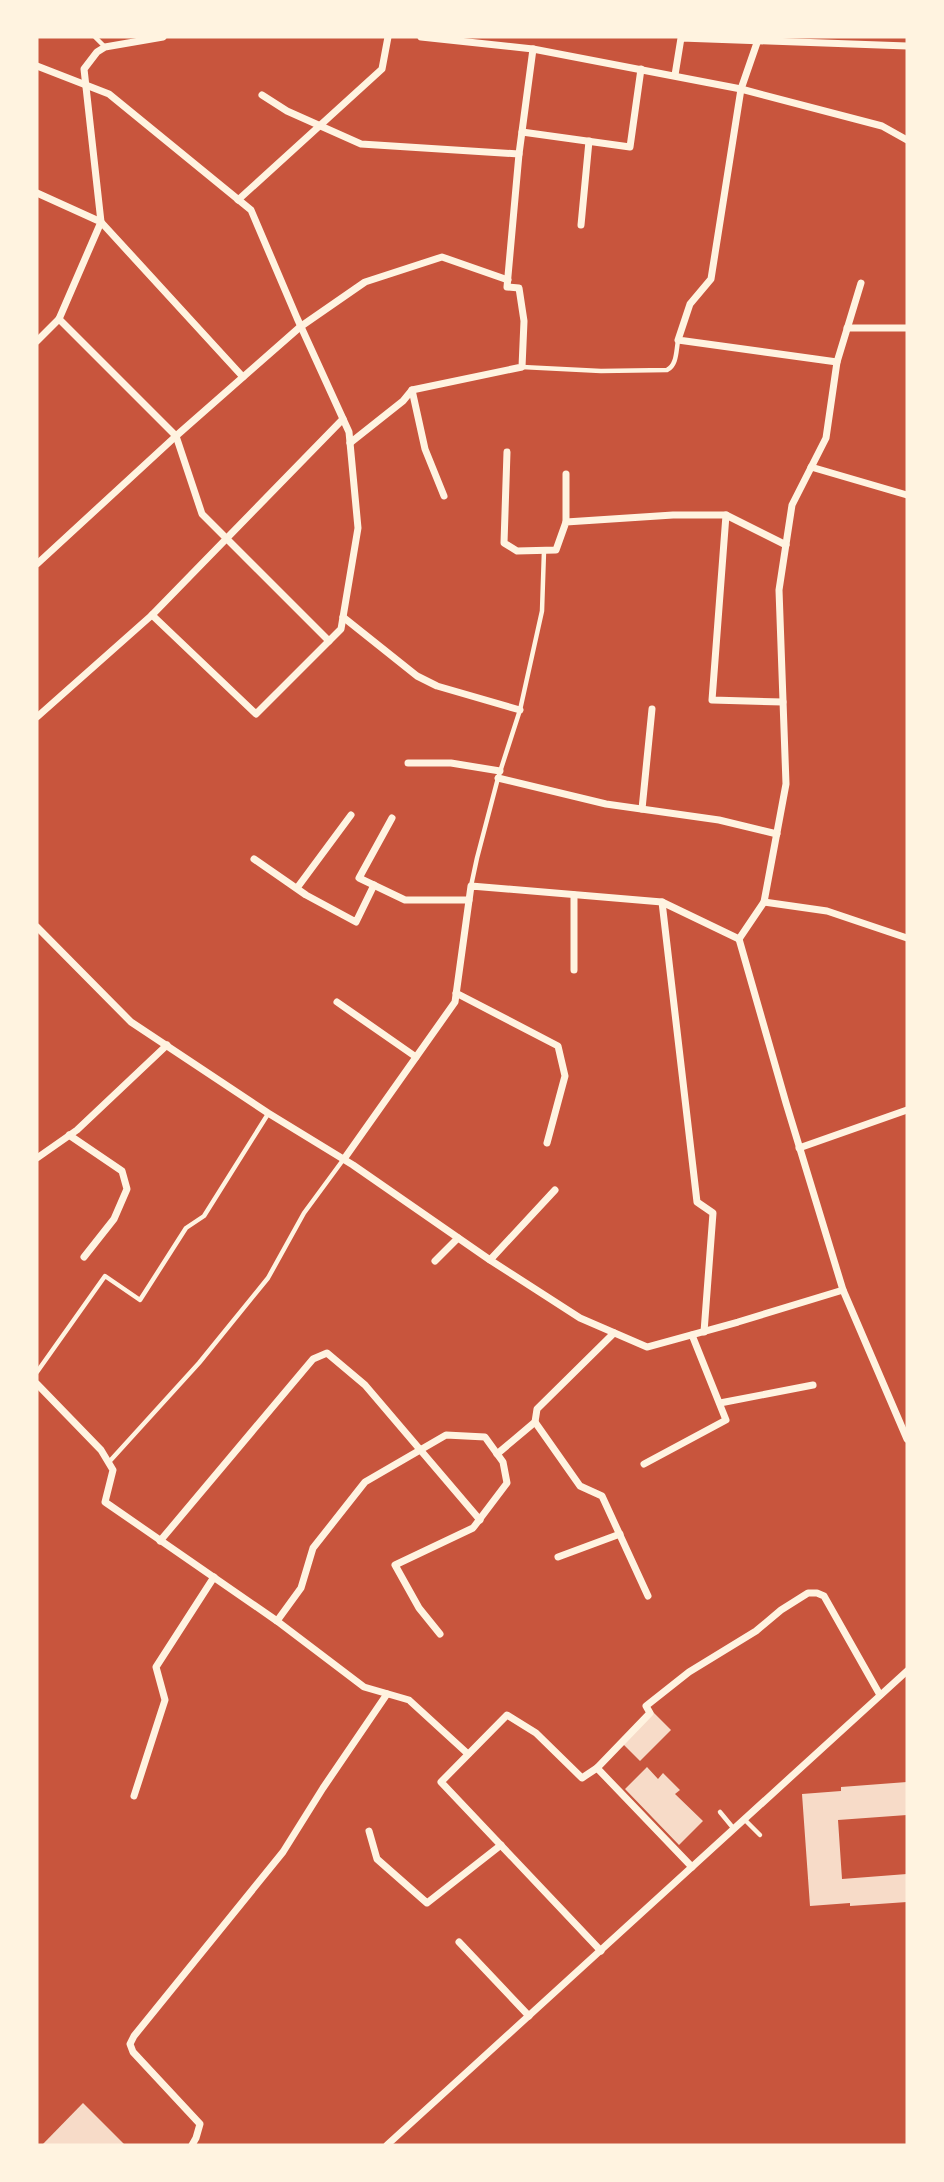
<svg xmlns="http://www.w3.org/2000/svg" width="944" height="2182" viewBox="0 0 944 2182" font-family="'Roboto Condensed',sans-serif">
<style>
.building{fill:#f7dbc8}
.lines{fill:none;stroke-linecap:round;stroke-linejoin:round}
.service{stroke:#fff3e0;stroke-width:4.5}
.minor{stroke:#fff3e0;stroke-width:7}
</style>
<rect width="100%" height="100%" fill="#c8553d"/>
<g class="building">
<polygon points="653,1712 671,1730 640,1761 623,1744"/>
<polygon points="647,1767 658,1779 663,1773 680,1790 675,1794 703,1821 679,1845 625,1789"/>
<polygon points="907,1782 907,1815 838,1820 842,1879 907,1874 907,1902 850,1906 850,1903 810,1906 802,1794 841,1791 841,1787"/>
<polygon points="83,2103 125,2145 42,2145"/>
</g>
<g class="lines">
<g class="service">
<polyline points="95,37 105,47"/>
<path d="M522 367 601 371 667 370C677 365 676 351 678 341"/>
<polyline points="471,886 477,858 498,778 520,710 542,611 544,551"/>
<polyline points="37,1372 105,1276 140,1300 186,1228 204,1216 268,1114"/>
<polyline points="109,1462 199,1363 268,1278 304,1213 343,1160"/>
<polyline points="720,1812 734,1829"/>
<polyline points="744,1819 760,1835"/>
</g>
<g class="minor">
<polyline points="163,37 105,47 97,52 84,69 101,222 243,377"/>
<polyline points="421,37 533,49 741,89 882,126 907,140"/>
<polyline points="759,37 741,89 711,279 690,304 678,340 837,362"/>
<polyline points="37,66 109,94 251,210 297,318 349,432 358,528 341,629 256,714 152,615"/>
<polyline points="675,75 681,38 907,46"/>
<polyline points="262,95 287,111 361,144 519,154"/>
<polyline points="522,132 630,147 641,69"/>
<polyline points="37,193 101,222 59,319 176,436 37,564"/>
<polyline points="238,200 382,69 388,37"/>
<polyline points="581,225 589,141"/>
<polyline points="847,328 907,328"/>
<polyline points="37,341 59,319"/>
<polyline points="412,390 425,449 444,496"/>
<polyline points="350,443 403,401 412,390 522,367 524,321 519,288 507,287 519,154 533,49"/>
<polyline points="507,452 504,543 517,551 556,550 566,522 673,515 726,515 786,545"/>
<polyline points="811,467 907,495"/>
<polyline points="726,515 712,700 783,702"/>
<polyline points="566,522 566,474"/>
<polyline points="343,617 417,676 437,686 520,710"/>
<polyline points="329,641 202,514 176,436 300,327 365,282 442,257 508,280"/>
<polyline points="37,717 152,615 343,419"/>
<polyline points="408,763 451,763 500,771"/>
<polyline points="498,778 606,804 719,820 777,834"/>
<polyline points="642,809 652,709"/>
<polyline points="392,818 359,878 405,900 469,900"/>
<polyline points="254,859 306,895 356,922 374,885"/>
<polyline points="297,888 351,815"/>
<polyline points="574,895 574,970"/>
<polyline points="662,902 697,1202 713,1213 704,1332"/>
<polyline points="764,902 827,911 907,938"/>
<polyline points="37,927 131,1022 268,1113 353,1165 490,1260 580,1318 647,1347 738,1322 843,1290"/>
<polyline points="739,939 786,1103 843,1290 907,1439"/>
<polyline points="456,993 558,1046 565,1076 547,1143"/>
<polyline points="337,1002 416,1057"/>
<polyline points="69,1135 122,1171 127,1189 114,1219 84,1257"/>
<polyline points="799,1148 907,1110"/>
<polyline points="37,1158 77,1130 167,1045"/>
<polyline points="344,1159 455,1002 471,886 662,902 739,939 764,902 786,784 779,590 792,505 826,438 837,362 861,283"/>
<polyline points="490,1260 555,1190"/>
<polyline points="435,1261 458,1238"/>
<polyline points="37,1384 101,1450 113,1470 105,1502 277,1621 364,1687 409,1700 468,1754"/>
<polyline points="720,1403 813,1385"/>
<polyline points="535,1422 580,1486 602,1496 648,1596"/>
<polyline points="497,1454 535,1422 537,1409 614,1333"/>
<polyline points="644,1464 726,1420 692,1335"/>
<polyline points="160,1541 313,1359 327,1353 365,1385 480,1520"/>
<polyline points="558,1557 620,1534"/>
<polyline points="277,1621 301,1588 313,1548 365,1482 446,1435 485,1437 503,1462 507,1483 473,1528 395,1565 419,1608 440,1634"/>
<polyline points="597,1768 692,1867"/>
<polyline points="134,1796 165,1700 156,1667 214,1577"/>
<polyline points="369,1831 377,1859 427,1903 501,1845"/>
<polyline points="459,1942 529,2016"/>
<polyline points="601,1951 441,1782 507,1715 536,1733 582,1778 597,1768 650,1713 646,1706 689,1672 756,1631 781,1610 808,1593 817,1593 824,1596 880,1695"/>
<polyline points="192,2145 196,2138 200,2124 133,2052 130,2044 134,2036 283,1852 323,1788 387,1694"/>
<polyline points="387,2145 907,1671"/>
</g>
</g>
<rect width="944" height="2182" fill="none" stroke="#fff3e0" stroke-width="77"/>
</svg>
